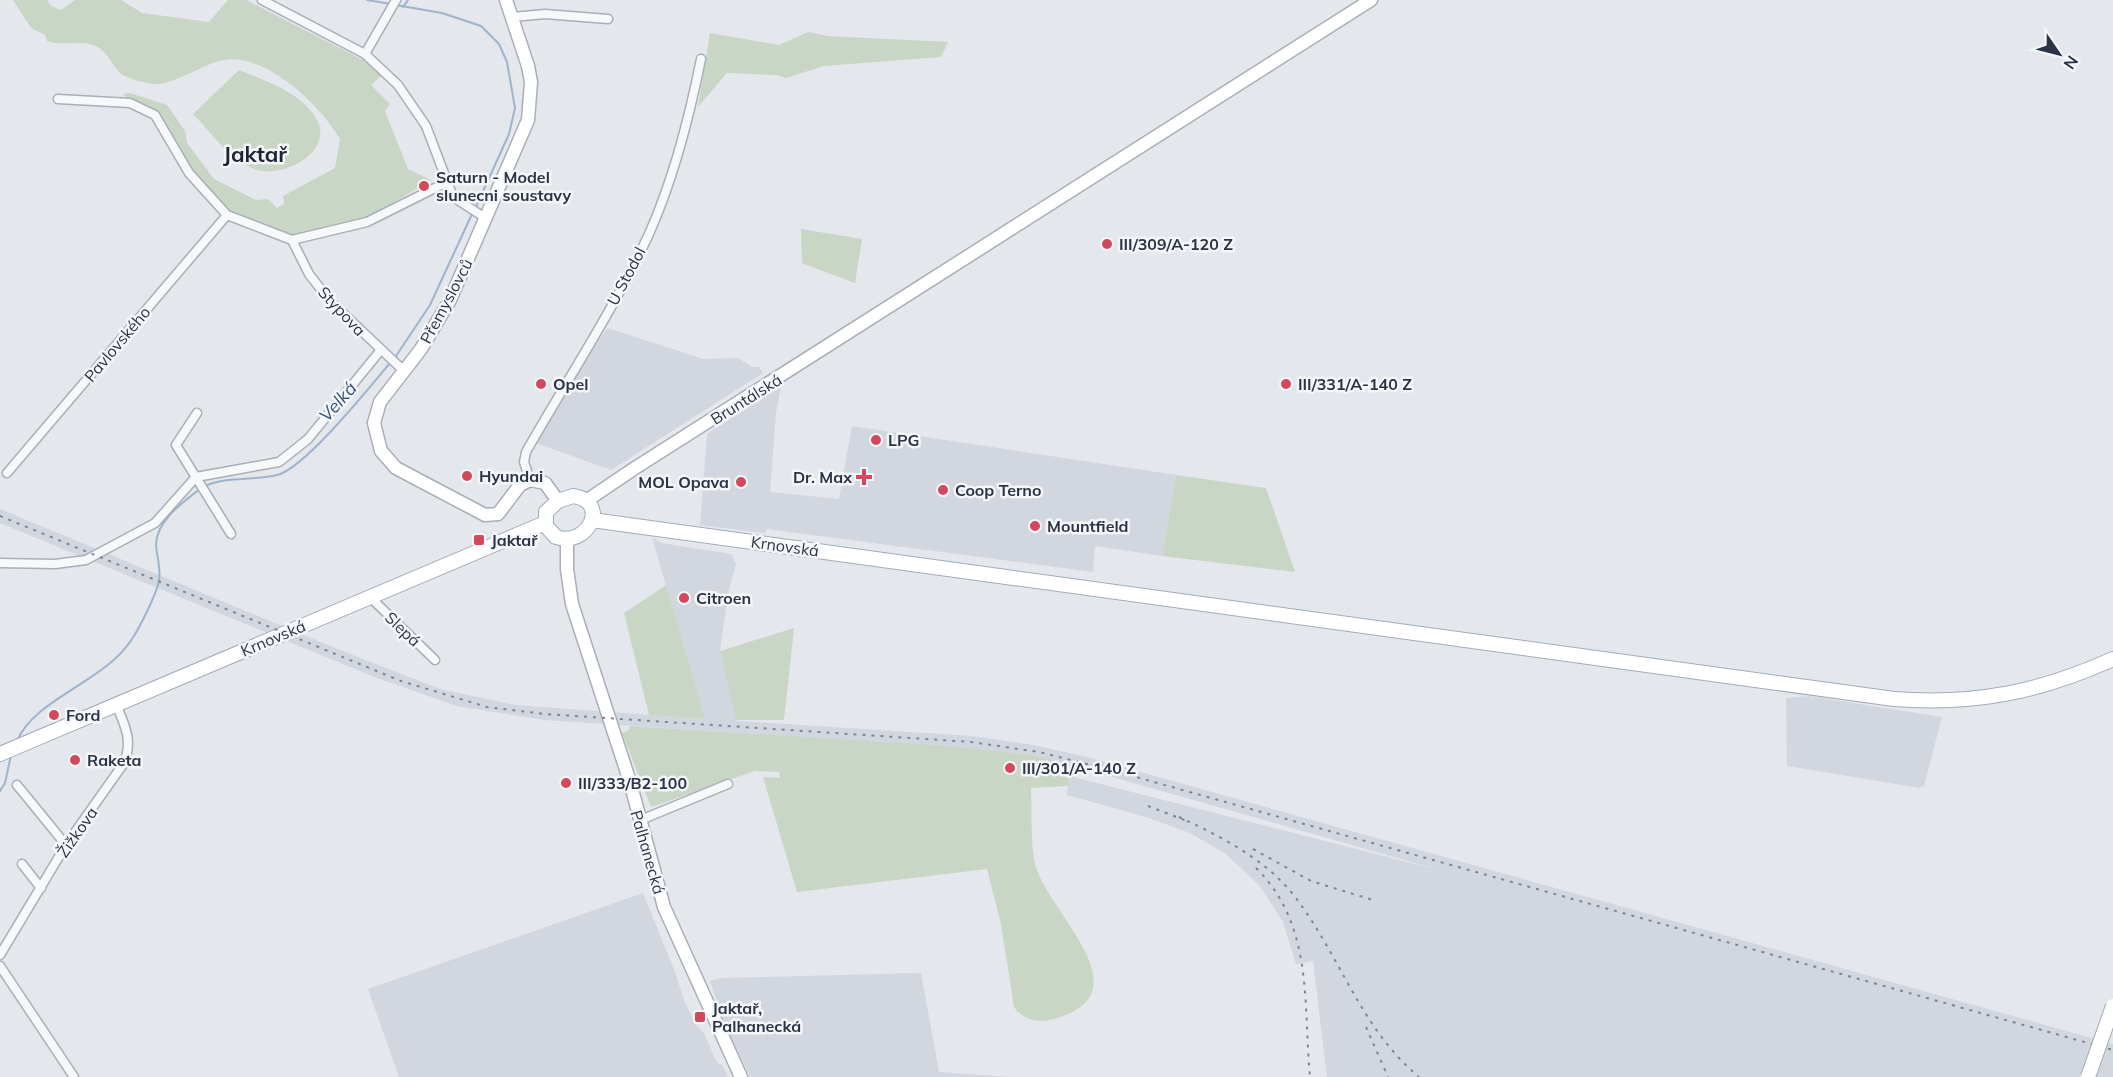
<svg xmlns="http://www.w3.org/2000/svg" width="2113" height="1077" viewBox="0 0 2113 1077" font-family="Mulish,sans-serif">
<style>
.built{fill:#d2d6de}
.green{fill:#c9d6c5}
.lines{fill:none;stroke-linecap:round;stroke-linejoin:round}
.stream{stroke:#9fb4cc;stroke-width:2}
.street-casing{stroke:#a9aeb7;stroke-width:11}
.secondary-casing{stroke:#a9aeb7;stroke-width:15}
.primary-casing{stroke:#a3abb8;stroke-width:16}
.street{stroke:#f7f8fa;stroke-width:8}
.secondary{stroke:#fff;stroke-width:12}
.primary{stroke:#fff;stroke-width:14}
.rail{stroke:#7d8696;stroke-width:2;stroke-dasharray:3 6;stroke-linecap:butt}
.primary-bridge-casing{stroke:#a3abb8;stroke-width:16;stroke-linecap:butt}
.primary-bridge{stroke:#fff;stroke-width:14}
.poi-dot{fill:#d1495b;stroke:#f4f6f9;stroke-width:2}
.labels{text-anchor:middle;stroke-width:5;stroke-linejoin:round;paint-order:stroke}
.poi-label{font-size:16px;font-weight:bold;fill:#2b3445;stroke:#f4f6f9;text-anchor:start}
.street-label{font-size:16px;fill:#2b3445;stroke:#f4f6f9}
.water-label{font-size:18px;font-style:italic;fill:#34527a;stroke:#f4f6f9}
.district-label{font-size:22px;font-weight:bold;fill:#1d2536;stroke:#f4f6f9}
</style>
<rect width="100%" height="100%" fill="#e4e7ec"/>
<g class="built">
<polygon points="608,328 703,359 738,358 752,367 759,367 763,373 611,470 536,443 570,380"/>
<polygon points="782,381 776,413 770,492 839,499 852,426 1176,475 1162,556 1095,546 1093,572 767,529 765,533 700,525 707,434"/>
<polygon points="0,509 335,648 440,689 515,705 704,719 652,537 661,543 731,554 736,564 728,593 720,651 737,721 972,736 1033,745 1087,757 2113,1044 2113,1077 1327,1077 1313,961 1296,964 1283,922 1259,885 1226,854 1190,833 1146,817 1067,795 1069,776 1443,871 1109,776 1031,757 937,746 544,720 457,706 377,678 0,523"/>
<polygon points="1808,696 1942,717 1924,786 1919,788 1787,766 1786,698"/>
<polygon points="643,893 675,972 684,1000 695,1024 704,1033 717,1063 722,1065 728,1077 399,1077 368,989"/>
<polygon points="921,973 939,1072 1008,1077 750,1077 724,1022 710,981 720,978"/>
</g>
<g class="green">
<path d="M13 0H47L51 6 61 10 75 0H121L142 13 209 22 228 0H246L363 60 382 75 371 85 390 104 385 111 408 169 431 180 368 218 291 235 230 213 191 172 160 116 128 100 123 94 130 93 167 105 185 131 187 143 214 179 256 200 268 199 277 208 284 204 283 196 335 168 340 139C321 106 262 48 219 61 204 65 169 86 155 84 146 83 127 79 120 73 112 65 107 51 96 46 79 39 64 47 47 41L45 35 31 28Z"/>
<polygon points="808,32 828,36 948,42 941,57 824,66 786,78 776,75 727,73 698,107 710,33 779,45"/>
<path d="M239 70C266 81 300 92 316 118 336 152 282 180 254 169 230 160 211 132 193 114Z"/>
<polygon points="801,229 862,239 855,283 802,263"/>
<polygon points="1176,475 1266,488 1295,572 1162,556"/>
<polygon points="666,585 705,719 649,715 624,613"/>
<polygon points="794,628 784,720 736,720 720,651"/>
<path d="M630 726 947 746 1031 755 1078 766 1075 778 1069 777 1068 786 1031 788C1032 809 1030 852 1037 870 1055 920 1147 996 1050 1020 1037 1023 1022 1019 1014 1007L1001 924 987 869 797 892 763 777 780 778 779 772 755 771 651 807 622 733 629 730Z"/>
</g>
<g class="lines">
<g class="stream">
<polyline points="367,0 391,4"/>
<polyline points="396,5 442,13 481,26 499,44 507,62 515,108 509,134 475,209"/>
<polyline points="403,7 408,0"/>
<polyline points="394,359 430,305 472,214"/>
<path d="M205 486C226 476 254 481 277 475 304 469 370 387 390 363"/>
<path d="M17 741C35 698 105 682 132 639 140 627 156 595 159 581 161 569 157 557 156 545 156 521 183 502 200 489"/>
<polyline points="0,791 5,783 11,755"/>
</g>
<defs>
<g id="street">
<polyline points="262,0 365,54 398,85 426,126 453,197 487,219"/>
<polyline points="513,17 545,14 608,19"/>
<polyline points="365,54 396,0"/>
<polyline points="58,99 130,103 155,115 189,173 227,215 292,240 367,222 447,182"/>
<polyline points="292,240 309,274 329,300 404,371"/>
<polyline points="197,413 176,445 231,534"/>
<polyline points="7,473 227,215"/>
<path d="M530 480 524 462 526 452C567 380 614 309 649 234 674 178 689 119 701 59"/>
<polyline points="0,563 55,564 86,560 155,523 196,477 279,462 308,439 380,351"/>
<polyline points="370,597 435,660"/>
<polyline points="17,785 66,845"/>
<polyline points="638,821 728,784"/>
<polyline points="22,864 41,888"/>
<path d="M0 955 66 845 124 763C133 740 125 726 116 704"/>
<polyline points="0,966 74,1077"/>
</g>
<g id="secondary">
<polyline points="506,0 528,66 531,82 528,120 450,300 421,349 380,402 374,423 381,451 396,468 485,515 498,514 520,485 530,480 545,483 558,501"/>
<polyline points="586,501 635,468 1371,0"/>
<polyline points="567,539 567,569 572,604 630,782 664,907 741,1077"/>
</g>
<g id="primary">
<path d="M573 496C611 501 588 548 556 537L546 526V512L558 501Z"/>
<path d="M592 520 1894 699C1975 705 2040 692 2113 659"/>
<polyline points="0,754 545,523"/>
</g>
</defs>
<use href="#street" class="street-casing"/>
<use href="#secondary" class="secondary-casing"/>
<use href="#primary" class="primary-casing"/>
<use href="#street" class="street"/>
<use href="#secondary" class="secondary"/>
<use href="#primary" class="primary"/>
<g class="rail">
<polyline points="0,516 401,681 487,707 545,714 971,742 1039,752 1111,770 2113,1050"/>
<polyline points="1148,806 1187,821"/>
<path d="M1179 817C1220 836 1263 858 1292 893 1339 952 1359 1027 1419 1077"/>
<polyline points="1253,849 1311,881 1373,900"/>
<path d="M1256 868C1314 925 1303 1004 1310 1077"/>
<polyline points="1366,1027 1388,1077"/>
</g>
<defs>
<polyline id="primary-bridge" points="2088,1077 2113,1006"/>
</defs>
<use href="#primary-bridge" class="primary-bridge-casing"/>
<use href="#primary-bridge" class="primary-bridge"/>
</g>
<g class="poi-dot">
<circle cx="424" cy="186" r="6"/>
<circle cx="1107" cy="244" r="6"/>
<circle cx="541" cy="384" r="6"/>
<circle cx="1286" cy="384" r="6"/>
<circle cx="876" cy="440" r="6"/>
<circle cx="467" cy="476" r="6"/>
<path d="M861 468h6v6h6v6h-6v6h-6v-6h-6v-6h6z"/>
<circle cx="741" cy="482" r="6"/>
<circle cx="943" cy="490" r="6"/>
<circle cx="1035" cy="526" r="6"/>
<rect x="473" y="534" width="12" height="12" rx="3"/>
<circle cx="684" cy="598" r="6"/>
<circle cx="54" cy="715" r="6"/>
<circle cx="75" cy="760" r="6"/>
<circle cx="1010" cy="768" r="6"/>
<circle cx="566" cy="783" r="6"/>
<rect x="694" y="1011" width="12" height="12" rx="3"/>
</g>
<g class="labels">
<g class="poi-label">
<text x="436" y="183">Saturn - Model<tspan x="436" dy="18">slunecni soustavy</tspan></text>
<text x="1119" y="250">III/309/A-120 Z</text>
<text x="553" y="390">Opel</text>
<text x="1298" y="390">III/331/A-140 Z</text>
<text x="888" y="446">LPG</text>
<text x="479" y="482">Hyundai</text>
<text x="852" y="483" text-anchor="end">Dr. Max</text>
<text x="729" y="488" text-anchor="end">MOL Opava</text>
<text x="955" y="496">Coop Terno</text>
<text x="1047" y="532">Mountfield</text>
<text x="491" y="546">Jaktař</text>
<text x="696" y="604">Citroen</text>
<text x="66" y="721">Ford</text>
<text x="87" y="766">Raketa</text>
<text x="1022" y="774">III/301/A-140 Z</text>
<text x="578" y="789">III/333/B2-100</text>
<text x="712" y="1014">Jaktař,<tspan x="712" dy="18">Palhanecká</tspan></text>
</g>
<g class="street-label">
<text transform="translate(626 276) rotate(-62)" y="6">U Stodol</text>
<text transform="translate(446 301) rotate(-62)" y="6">Přemyslovců</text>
<text transform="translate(342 311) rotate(47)" y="6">Stypova</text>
<text transform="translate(117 344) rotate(-50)" y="6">Pavlovského</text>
<text transform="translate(746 399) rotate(-32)" y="6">Bruntálská</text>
<text transform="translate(785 546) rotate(8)" y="6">Krnovská</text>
<text transform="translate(403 629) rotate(44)" y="6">Slepá</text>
<text transform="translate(273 638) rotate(-23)" y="6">Krnovská</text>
<text transform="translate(77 832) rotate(-55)" y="6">Žižkova</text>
<text transform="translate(648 852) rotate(74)" y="6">Palhanecká</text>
</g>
<g class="water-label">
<text transform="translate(338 402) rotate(-48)" y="6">Velká</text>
</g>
<g class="district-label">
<text x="255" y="162">Jaktař</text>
</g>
</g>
<g transform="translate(2059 54) rotate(125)" stroke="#f4f6f9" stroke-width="4.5" paint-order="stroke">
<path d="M0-4.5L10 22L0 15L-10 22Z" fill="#2b3445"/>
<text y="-9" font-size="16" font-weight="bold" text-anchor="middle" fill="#2b3445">N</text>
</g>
</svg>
